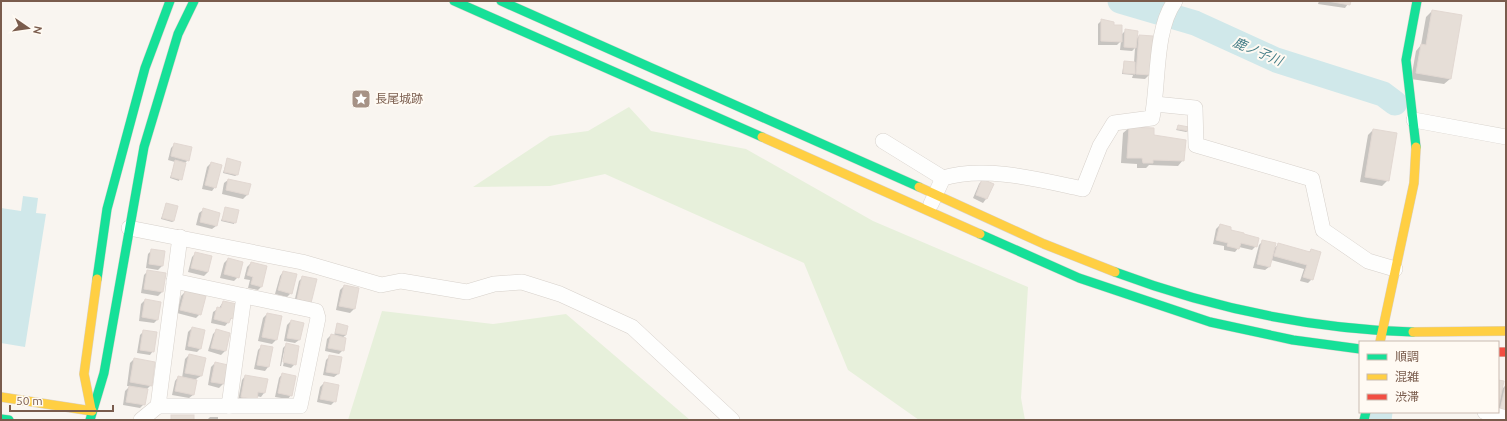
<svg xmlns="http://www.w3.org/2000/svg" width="1507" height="421" viewBox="0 0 1507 421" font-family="Ubuntu,'Noto Sans JP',sans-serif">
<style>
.green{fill:#e7f0db}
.water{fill:#d0e8ea}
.shadow{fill:#0003}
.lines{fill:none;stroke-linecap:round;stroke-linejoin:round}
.river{stroke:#d0e8ea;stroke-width:25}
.building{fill:#e6ded7;stroke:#e2d8d2}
.street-casing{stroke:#d7d1cb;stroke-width:16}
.fast-casing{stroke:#d9d2cb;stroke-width:10}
.slow-casing{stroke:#d9d2cb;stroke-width:10}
.jam-casing{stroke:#d9d2cb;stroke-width:10}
.street{stroke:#fefefd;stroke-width:15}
.fast{stroke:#16e098;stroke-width:9}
.slow{stroke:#ffcf43;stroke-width:9}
.jam{stroke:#f24e42;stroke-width:9}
.labels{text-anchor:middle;stroke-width:4;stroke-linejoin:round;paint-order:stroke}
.poi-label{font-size:12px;fill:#7a5c4d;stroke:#fffaf3;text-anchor:start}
.water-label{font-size:13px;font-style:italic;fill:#437c86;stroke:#fffaf3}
</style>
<rect width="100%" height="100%" fill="#f9f5f0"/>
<g class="green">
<polygon points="629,107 651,131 746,149 873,221 1028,287 1021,398 1025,420 919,420 848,370 804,263 605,174 550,186 473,187 550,136 588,131"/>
<polygon points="382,311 493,324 566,314 690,420 348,420"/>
</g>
<polygon class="water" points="23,196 38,198 36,213 46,214 25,347 1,343 1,208 21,211"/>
<g class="shadow">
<polygon points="1319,1 1350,1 1345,8 1318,4"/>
<polygon points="1432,11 1450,79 1444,84 1411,79 1416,51 1421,45 1426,17"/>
<polygon points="1102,20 1113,26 1121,35 1126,30 1136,39 1139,36 1152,37 1149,75 1145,79 1132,78 1133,75 1122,74 1124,62 1134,63 1135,48 1132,51 1120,50 1121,41 1117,45 1098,45 1098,24"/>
<polygon points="1179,126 1188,131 1186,132 1176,130"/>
<polygon points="1129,128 1153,136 1183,160 1178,166 1149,165 1146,168 1137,168 1137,164 1121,163 1123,133"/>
<polygon points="1373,130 1388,180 1382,186 1360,182 1368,135"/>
<polygon points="175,144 188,160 185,163 179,181 170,178 175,162 168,160 171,148"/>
<polygon points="227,160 237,175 235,176 223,173"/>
<polygon points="211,163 215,187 212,191 202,189 207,167"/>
<polygon points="228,180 249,185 247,195 243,199 222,194 224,183"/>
<polygon points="982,180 992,184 986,199 983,203 973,198 979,184"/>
<polygon points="166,204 174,221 172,222 161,219"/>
<polygon points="226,208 238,211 234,224 221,221"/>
<polygon points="203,210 216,226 212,229 196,225 199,213"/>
<polygon points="1220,225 1242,235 1256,246 1252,250 1239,247 1235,252 1224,250 1224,246 1213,244 1216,229"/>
<polygon points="1263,241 1273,249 1278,245 1308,253 1311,250 1312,279 1308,283 1300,281 1304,269 1271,260 1269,267 1265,270 1253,268 1259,245"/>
<polygon points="152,250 164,252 162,266 158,270 146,268 148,254"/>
<polygon points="196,253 208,272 204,276 188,272 192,257"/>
<polygon points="228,259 238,277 234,281 220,278 224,263"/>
<polygon points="251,263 261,287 258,290 248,288 250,280 244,279 247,267"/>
<polygon points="148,271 164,274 162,292 158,296 141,293 144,275"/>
<polygon points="283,272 291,293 287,297 275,294 280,276"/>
<polygon points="303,277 310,302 294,303 299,281"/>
<polygon points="344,286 358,289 354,309 350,313 336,310 340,290"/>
<polygon points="185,292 200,314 196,318 177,313 181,296"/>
<polygon points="145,300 158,319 154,323 139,321 141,304"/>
<polygon points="223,302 232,318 225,326 211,323 213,312 219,308"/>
<polygon points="267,314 276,340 272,344 258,341 263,318"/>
<polygon points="291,321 299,340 295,343 284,341 287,325"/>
<polygon points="337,324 346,335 342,338 343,350 339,354 325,351 327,339 331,335 334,336"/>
<polygon points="192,328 200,349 197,352 185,350 188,332"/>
<polygon points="144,331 153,351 150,355 137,353 140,335"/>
<polygon points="216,331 229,334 225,351 221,355 208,351 213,334"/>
<polygon points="287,344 295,364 291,368 283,366 287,347 285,347 281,366 280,366 283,348"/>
<polygon points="262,346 268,367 265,371 254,369 258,350"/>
<polygon points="189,355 201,376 196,379 193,395 189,398 172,395 175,381 178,377 182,378 185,359"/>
<polygon points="330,356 338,374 334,377 323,375 326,360"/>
<polygon points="134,359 151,385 147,389 144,404 140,408 123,405 125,391 130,386 127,386 130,363"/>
<polygon points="215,363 227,366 223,384 219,388 208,385 211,367"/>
<polygon points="282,374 291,395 288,399 275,397 279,378"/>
<polygon points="245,376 264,393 261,397 256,396 256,399 238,401 242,380"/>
<polygon points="1498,381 1501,390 1506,385 1506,415 1498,412"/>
<polygon points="324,383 335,401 331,405 317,402 320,387"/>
<polygon points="210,417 218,417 218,420 207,420"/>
</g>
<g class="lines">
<g class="river">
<polyline points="1120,1 1195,23 1276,60 1383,94 1395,103"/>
<polyline points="1379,420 1380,412"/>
</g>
</g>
<g class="building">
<polygon points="1327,1 1351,1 1350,5"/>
<polygon points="1432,10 1462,15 1451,79 1416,73 1421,44 1426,45"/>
<polygon points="1101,19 1114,22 1114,25 1122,25 1122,42 1101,41"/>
<polygon points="1125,29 1138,31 1136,48 1124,47"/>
<polygon points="1139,35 1153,36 1150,75 1136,74"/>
<polygon points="1124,61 1135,62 1135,74 1123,73"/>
<polygon points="1178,125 1189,127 1189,131 1177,129"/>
<polygon points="1129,127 1154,128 1154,135 1186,140 1184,161 1153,160 1153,163 1143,163 1142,158 1127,158"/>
<polygon points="1373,129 1397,133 1389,181 1365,177"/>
<polygon points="174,143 192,147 189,161 171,156"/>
<polygon points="227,158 241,162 238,175 224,172"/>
<polygon points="175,160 186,163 182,180 171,177"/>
<polygon points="211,162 222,165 216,188 205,185"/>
<polygon points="228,179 251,184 248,195 226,190"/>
<polygon points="982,179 994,184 987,199 976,195"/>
<polygon points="166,203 178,206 174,221 162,218"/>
<polygon points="225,207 239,210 236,223 222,220"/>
<polygon points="203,208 220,213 217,226 200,222"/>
<polygon points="1220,224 1231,227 1231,230 1244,233 1244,234 1259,238 1257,247 1241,243 1239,249 1227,246 1228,243 1216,240"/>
<polygon points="1262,240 1276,243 1270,267 1257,264"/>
<polygon points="1278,243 1310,252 1311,249 1321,252 1313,280 1303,277 1307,265 1274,256"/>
<polygon points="151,249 165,251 163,266 149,264"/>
<polygon points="195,252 212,256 208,272 191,268"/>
<polygon points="228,258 243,262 239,278 224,274"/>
<polygon points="251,262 267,266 262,287 251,284 253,277 247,275"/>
<polygon points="147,270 166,273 163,292 144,289"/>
<polygon points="283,271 297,274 292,294 278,290"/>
<polygon points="302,276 317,279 311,303 297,299"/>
<polygon points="344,285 359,288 355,309 339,306"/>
<polygon points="185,291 206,296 201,315 180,310"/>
<polygon points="145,299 161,302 158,320 142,317"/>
<polygon points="223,301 237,304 233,319 231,318 229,323 214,319 217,307 221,308"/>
<polygon points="267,313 282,316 277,340 262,337"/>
<polygon points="291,320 304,323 300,340 287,338"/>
<polygon points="337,323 348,326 346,335 335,333"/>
<polygon points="192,327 205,330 201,349 188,346"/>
<polygon points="216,329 230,333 226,351 211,348"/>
<polygon points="143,330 157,332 154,352 140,350"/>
<polygon points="331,334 346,338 344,351 328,348"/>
<polygon points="286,343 299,346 296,365 283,362"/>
<polygon points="261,345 273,347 269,367 257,365"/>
<polygon points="189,354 206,358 202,376 185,373"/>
<polygon points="329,355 342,357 339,374 326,372"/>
<polygon points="134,358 155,362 152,386 130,382"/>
<polygon points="215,362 228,365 224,384 211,382"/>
<polygon points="282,373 296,376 292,396 278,393"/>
<polygon points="245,375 268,379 265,393 258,392 257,400 241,397"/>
<polygon points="178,376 197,380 194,395 175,391"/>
<polygon points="1498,380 1504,381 1498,408"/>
<polygon points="324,382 339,385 336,402 320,399"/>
<polygon points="1506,384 1506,411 1500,410"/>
<polygon points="129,386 148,389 145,405 126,402"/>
<rect x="171" y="415" width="23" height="5"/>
</g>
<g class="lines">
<defs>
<g id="street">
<polyline points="1155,104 1195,108 1196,145 1312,179 1323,230 1368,261 1395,269"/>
<polyline points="1414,120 1506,137"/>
<polyline points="883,141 943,178"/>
<path d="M931 204 943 178C986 165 1040 180 1083 189L1100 146 1114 123 1152 118C1159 84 1154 30 1175 1"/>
<polyline points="129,228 302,262 381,285 401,281 467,292 494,284 522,282 560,294 632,327 732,420"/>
<polyline points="158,406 300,406 318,318 316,311 174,281"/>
<polyline points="229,406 244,296"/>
<polyline points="1485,412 1506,418"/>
<polyline points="141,420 158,406 180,237"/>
</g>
<g id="fast">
<polyline points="454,1 762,137"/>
<polyline points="501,1 919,187"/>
<polyline points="1416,147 1406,60 1417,1"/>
<polyline points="980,234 1079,278 1210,322 1293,340 1360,349"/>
<path d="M1115 272C1211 308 1310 329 1413 332"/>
<polyline points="97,279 107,209 145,68 170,1"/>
<polyline points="1,419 9,420"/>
<polyline points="90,420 104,373 144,147 178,34 194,1"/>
<polyline points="1364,420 1366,412"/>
</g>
<g id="slow">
<polyline points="762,137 980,234"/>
<polyline points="919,187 1044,244 1115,272"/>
<polyline points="1413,332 1506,331"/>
<polyline points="1380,342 1414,183 1416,147"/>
<polyline points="1,397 92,411"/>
<polyline points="91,409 84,374 97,279"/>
</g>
<polyline id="jam" points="1498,352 1506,352"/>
</defs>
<use href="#street" class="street-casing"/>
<use href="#fast" class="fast-casing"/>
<use href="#slow" class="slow-casing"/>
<use href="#jam" class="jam-casing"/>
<use href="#street" class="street"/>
<use href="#fast" class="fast"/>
<use href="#slow" class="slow"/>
<use href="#jam" class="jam"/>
</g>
<defs>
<symbol id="sight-square" viewBox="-11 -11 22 22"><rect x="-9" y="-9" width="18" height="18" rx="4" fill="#a69286" stroke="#fffaf3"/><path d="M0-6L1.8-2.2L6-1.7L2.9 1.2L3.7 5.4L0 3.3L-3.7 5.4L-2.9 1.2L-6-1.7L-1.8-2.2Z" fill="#fff"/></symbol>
</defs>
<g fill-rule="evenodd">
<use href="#sight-square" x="350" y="88" width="22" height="22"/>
</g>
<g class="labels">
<g class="poi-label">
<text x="375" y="103">長尾城跡</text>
</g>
<g class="water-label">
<text transform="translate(1258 51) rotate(23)" y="5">鹿ノ子川</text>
</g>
</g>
<rect width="1507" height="421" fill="none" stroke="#7a5c4d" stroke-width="4"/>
<rect x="1359" y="341" width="140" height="72" fill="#fffaf3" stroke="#cabbb1"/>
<rect x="1367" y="354" width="20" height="6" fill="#16e098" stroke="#cabbb1"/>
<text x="1395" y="361" font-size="12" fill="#7a5c4d">順調</text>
<rect x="1367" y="374" width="20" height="6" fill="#ffcf43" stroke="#cabbb1"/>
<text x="1395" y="381" font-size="12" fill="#7a5c4d">混雑</text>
<rect x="1367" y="394" width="20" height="6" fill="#f24e42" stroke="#cabbb1"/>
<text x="1395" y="401" font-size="12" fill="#7a5c4d">渋滞</text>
<g transform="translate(28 28) rotate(103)" stroke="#fffaf3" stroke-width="3" paint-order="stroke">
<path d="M0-3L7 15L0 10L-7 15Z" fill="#7a5c4d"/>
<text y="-6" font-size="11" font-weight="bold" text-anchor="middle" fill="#7a5c4d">N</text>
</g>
<path d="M10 405v6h103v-6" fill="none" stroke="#7a5c4d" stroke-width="2"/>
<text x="16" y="405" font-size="12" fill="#7a5c4d" stroke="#fffaf3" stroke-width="3" paint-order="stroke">50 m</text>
</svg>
